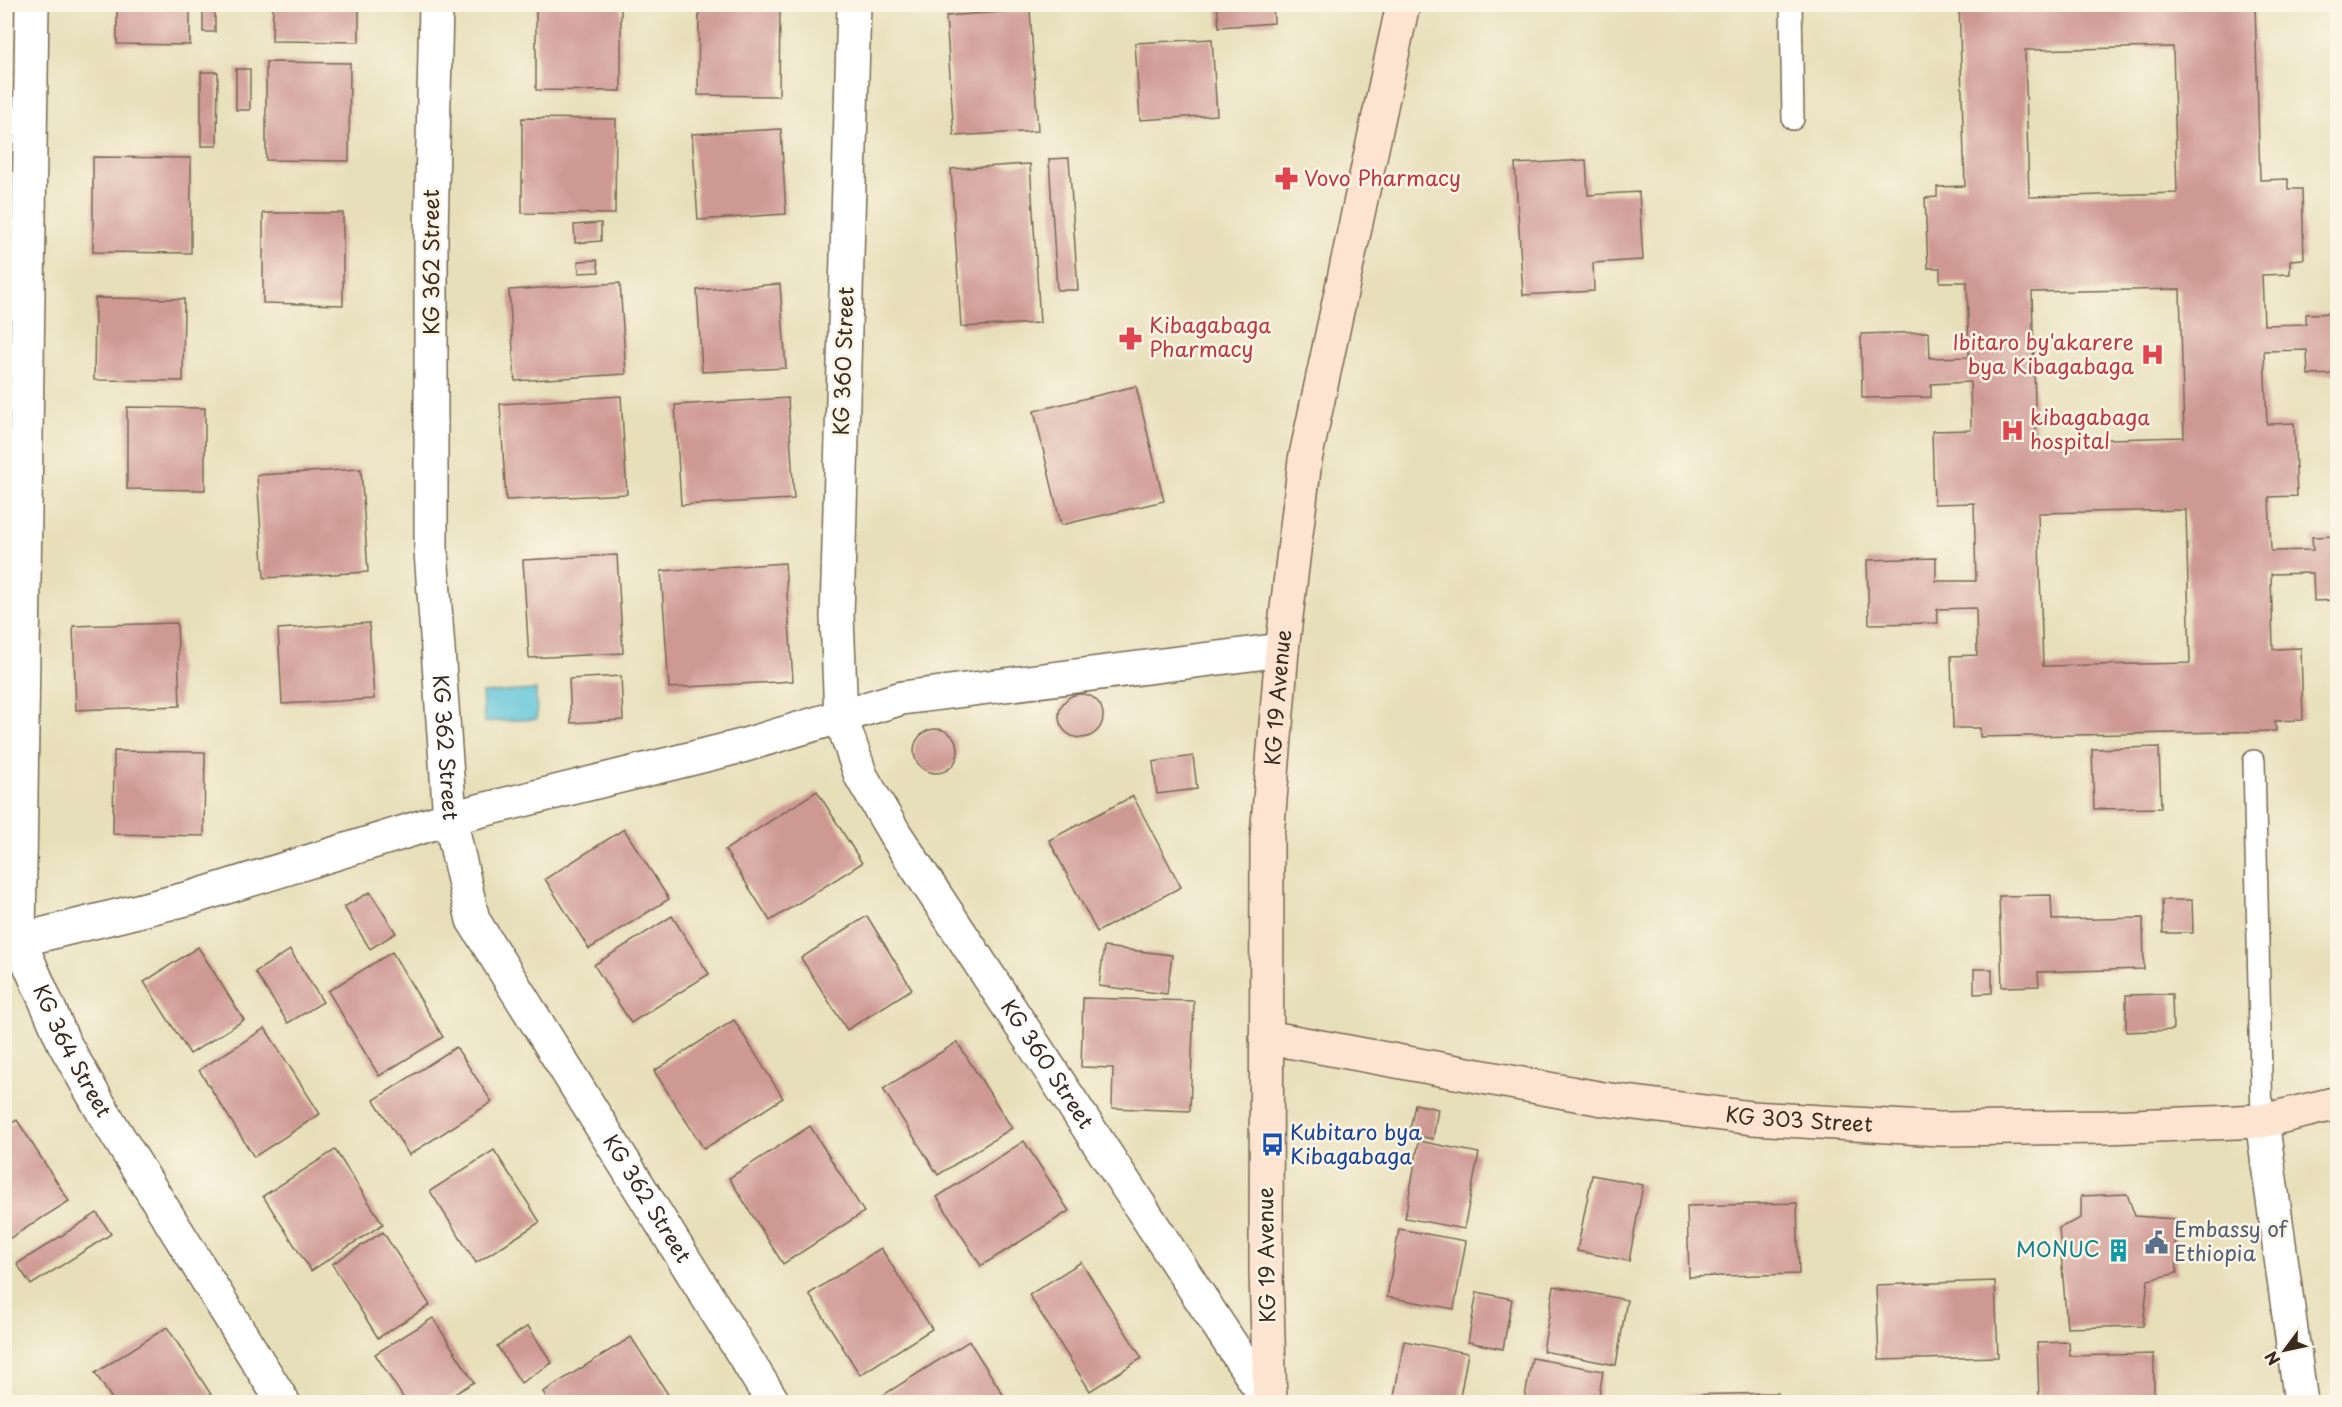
<svg xmlns="http://www.w3.org/2000/svg" width="2342" height="1407" viewBox="0 0 2342 1407" font-family="'Playpen Sans',sans-serif">
<style>
.water{fill:#5ec5da;stroke:#4c787c;stroke-width:1.5}
.building{fill:#ce9893;fill-rule:evenodd}
.lines{fill:none;stroke-linecap:round;stroke-linejoin:round}
.lane-casing{stroke:#776954;stroke-width:24}
.street-casing{stroke:#776954;stroke-width:36}
.secondary-casing{stroke:#776954;stroke-width:36}
.lane{stroke:#fff;stroke-width:21}
.street{stroke:#fff;stroke-width:33}
.secondary{stroke:#fde4d0;stroke-width:33}
.labels{text-anchor:middle;stroke-width:5;stroke-linejoin:round;paint-order:stroke}
.health-label{font-size:21px;fill:#be3a42;stroke:#fcf5e5;text-anchor:start}
.street-label{font-size:21px;fill:#3b2a1e;stroke:#fcf5e5}
.transit-label{font-size:21px;fill:#164399;stroke:#fcf5e5;text-anchor:start}
.service-label{font-size:21px;fill:#4e5e75;stroke:#fcf5e5;text-anchor:start}
.culture-label{font-size:21px;fill:#0d838f;stroke:#fcf5e5;text-anchor:end}
</style>
<rect width="100%" height="100%" fill="#fcf5e5"/>
<filter id="ink" filterUnits="userSpaceOnUse"><feTurbulence type="fractalNoise" baseFrequency=".0167" numOctaves="2"/><feDisplacementMap in="SourceGraphic" scale="12" xChannelSelector="R" yChannelSelector="G"/><feConvolveMatrix kernelMatrix="1 2 1 2 8 2 1 2 1" color-interpolation-filters="sRGB"/></filter>
<filter id="wash" filterUnits="userSpaceOnUse"><feTurbulence type="fractalNoise" baseFrequency=".008" numOctaves="4" result="noise"/><feDisplacementMap in="SourceGraphic" scale="24" xChannelSelector="R" yChannelSelector="G"/><feGaussianBlur stdDeviation="1.35" result="paint"/><feColorMatrix in="noise" values="0 0 0 0 0 0 0 0 0 0 0 0 0 0 0 0 0 1.4 0 .05"/><feComposite in="paint" operator="in"/></filter>
<g filter="url(#wash)">
<rect width="100%" height="100%" fill="#e7dfb9"/>
<polygon class="water" points="536,690 537,719 484,722 482,693"/>
<g id="blocks">
<g class="building">
<polygon points="117,4 190,4 190,45 117,44"/>
<rect x="203" y="4" width="12" height="28"/>
<polygon points="273,4 359,4 359,42 272,41"/>
<polygon points="536,4 621,4 621,91 536,90"/>
<polygon points="699,4 780,4 779,96 698,95"/>
<polygon points="1217,4 1273,4 1274,23 1219,27"/>
<path d="M1959 4H2255L2260 180 2288 179V189H2302L2304 259 2290 260V274L2262 275 2264 325 2306 324V314L2338 313V374L2308 375 2307 350 2264 351 2267 424 2294 423 2297 496 2269 497 2271 551 2313 550 2312 537 2338 536V600L2314 601 2313 573 2271 574 2273 649 2301 648 2303 720 2275 721 2276 731 1980 737V728H1953L1951 656 1977 655 1976 608 1937 609 1938 623 1869 624 1867 560 1936 558V581H1976L1974 503 1934 504 1932 431 1971 430 1970 382 1931 384V397L1862 398 1861 334 1929 332 1930 358 1969 357 1967 282H1940V268H1928L1925 198 1937 197V187L1965 186ZM2173 47 2177 193 2029 197 2025 50ZM2180 289 2184 437 2036 441 2032 292ZM2186 510 2190 663 2043 666 2038 513Z"/>
<polygon points="1030,10 1038,131 954,136 946,16"/>
<polygon points="1212,39 1217,115 1140,120 1135,43"/>
<polygon points="266,62 350,63 349,161 266,160"/>
<rect x="236" y="69" width="14" height="41"/>
<polygon points="201,72 218,72 217,146 201,146"/>
<polygon points="522,118 616,119 615,214 522,213"/>
<polygon points="781,129 786,214 698,220 692,134"/>
<polygon points="93,157 191,158 191,253 93,252"/>
<polygon points="1069,158 1078,290 1057,290 1049,159"/>
<polygon points="1586,160 1588,195 1639,192 1643,260 1593,263 1594,291 1523,295 1515,164"/>
<polygon points="1030,164 1040,323 961,327 951,169"/>
<polygon points="263,213 343,213 343,305 263,303"/>
<polygon points="601,223 601,241 575,243 574,225"/>
<polygon points="597,260 599,272 579,273 578,261"/>
<polygon points="620,283 626,374 515,381 509,290"/>
<polygon points="780,284 786,368 702,372 697,290"/>
<polygon points="95,298 184,299 183,381 94,380"/>
<polygon points="1136,386 1164,501 1061,525 1034,411"/>
<polygon points="621,396 627,494 506,500 500,404"/>
<polygon points="788,398 794,499 681,505 675,405"/>
<polygon points="127,407 205,408 205,490 127,489"/>
<polygon points="361,469 368,572 264,578 257,475"/>
<polygon points="617,555 623,653 529,658 523,560"/>
<polygon points="785,563 793,681 669,688 661,571"/>
<polygon points="177,623 180,706 76,710 73,626"/>
<polygon points="369,623 374,699 282,704 278,629"/>
<polygon points="621,676 623,720 571,723 569,679"/>
<circle cx="1081" cy="716" r="22"/>
<circle cx="936" cy="751" r="22"/>
<polygon points="2159,747 2161,808 2094,809 2092,749"/>
<polygon points="114,751 205,752 204,836 113,834"/>
<polygon points="1193,756 1197,789 1157,794 1153,762"/>
<polygon points="817,791 862,863 770,921 725,850"/>
<polygon points="1133,796 1181,887 1097,932 1049,840"/>
<polygon points="624,829 669,899 589,949 545,879"/>
<polygon points="370,892 396,933 370,949 344,907"/>
<polygon points="2051,895 2052,920 2143,918 2144,969 2038,972 2039,986 2002,987 1999,896"/>
<polygon points="2162,900 2192,900 2193,933 2163,933"/>
<polygon points="672,916 709,974 631,1023 594,965"/>
<polygon points="867,916 912,989 847,1030 801,958"/>
<polygon points="198,947 244,1020 190,1054 144,982"/>
<polygon points="1104,947 1172,955 1167,994 1099,986"/>
<polygon points="290,950 323,1002 288,1023 255,972"/>
<polygon points="392,952 443,1037 379,1076 328,991"/>
<polygon points="1974,969 1992,969 1992,993 1974,994"/>
<polygon points="2172,994 2173,1030 2126,1032 2126,995"/>
<polygon points="1083,998 1194,1001 1190,1111 1112,1108 1113,1068 1081,1067"/>
<polygon points="734,1020 783,1098 704,1149 654,1071"/>
<polygon points="265,1028 320,1114 254,1157 199,1070"/>
<polygon points="957,1042 1012,1128 938,1175 883,1089"/>
<polygon points="456,1047 492,1102 409,1155 374,1100"/>
<polygon points="1415,1104 1438,1109 1433,1139 1409,1134"/>
<polygon points="17,1120 69,1201 4,1242 4,1128"/>
<polygon points="810,1126 864,1212 783,1264 729,1178"/>
<polygon points="1024,1141 1069,1211 981,1266 937,1197"/>
<polygon points="1419,1141 1479,1153 1464,1229 1405,1218"/>
<polygon points="335,1150 383,1224 311,1271 263,1196"/>
<polygon points="494,1150 540,1222 476,1263 430,1191"/>
<polygon points="1592,1175 1643,1185 1629,1261 1577,1251"/>
<polygon points="2127,1194 2135,1216 2174,1219 2177,1273 2148,1280 2143,1326 2067,1328 2059,1228 2081,1218 2081,1196"/>
<polygon points="1797,1203 1799,1274 1689,1277 1687,1206"/>
<polygon points="97,1213 111,1234 31,1285 17,1264"/>
<polygon points="1399,1229 1466,1241 1454,1309 1387,1297"/>
<polygon points="383,1232 430,1305 378,1338 332,1264"/>
<polygon points="881,1248 932,1329 860,1375 809,1294"/>
<polygon points="1081,1262 1142,1358 1090,1391 1029,1295"/>
<polygon points="1995,1281 1998,1357 1879,1360 1876,1285"/>
<polygon points="1554,1286 1627,1300 1616,1365 1543,1351"/>
<polygon points="1477,1292 1512,1299 1503,1349 1468,1342"/>
<polygon points="433,1318 474,1382 442,1402 406,1402 375,1354"/>
<polygon points="528,1326 552,1363 521,1383 497,1346"/>
<polygon points="167,1327 216,1402 114,1402 95,1373"/>
<polygon points="631,1337 673,1402 549,1402 543,1392"/>
<polygon points="969,1341 1008,1402 879,1402 877,1399"/>
<polygon points="1404,1341 1468,1353 1459,1402 1393,1402"/>
<polygon points="2069,1342 2070,1356 2154,1354 2154,1395 2039,1398 2037,1343"/>
<polygon points="1532,1358 1603,1371 1598,1402 1524,1402"/>
<polygon points="1778,1393 1778,1402 1683,1402 1683,1395"/>
</g>
</g>
</g>
<g filter="url(#ink)">
<use href="#blocks" fill-opacity="0" stroke="#776954" stroke-width="1.5"/>
<g class="lines">
<defs>
<g id="lane">
<polyline points="1791,4 1793,119"/>
<polyline points="2254,761 2262,1121"/>
</g>
<g id="street">
<path id="s1" d="M32 4 19 940 64 1043 106 1117 283 1402"/>
<path id="s2" d="M436 4 431 236V551L450 818 473 920 773 1402"/>
<path id="s3" d="M854 4 837 616 841 718 861 776 895 834 1269 1402"/>
<polyline points="4,944 194,897 450,818 742,746 902,698 1282,650"/>
<polyline points="2262,1121 2301,1402"/>
</g>
<g id="secondary">
<path id="s4" d="M1266 1037 1603 1099 1752 1118 1940 1129 2106 1127 2262 1121 2338 1103"/>
<path id="s5" d="M1270 1402 1266 1273 1267 837 1282 650 1305 460 1403 4"/>
</g>
</defs>
<use href="#lane" class="lane-casing"/>
<use href="#street" class="street-casing"/>
<use href="#secondary" class="secondary-casing"/>
<use href="#lane" class="lane"/>
<use href="#street" class="street"/>
<use href="#secondary" class="secondary"/>
</g>
</g>
<defs>
<symbol id="pharmacy-bare" viewBox="-9 -9 18 18"><path d="M-2-6h4v4h4v4h-4v4h-4v-4h-4v-4h4Z" fill="#e0444e" stroke="#fcf5e5" stroke-width="2.5" paint-order="stroke"/></symbol>
<symbol id="hospital-bare" viewBox="-9 -9 18 18"><path d="M-5-5h3v3.5h4V-5h3V5h-3V1.5h-4V5h-3Z" fill="#e0444e" stroke="#fcf5e5" stroke-width="2.5" paint-order="stroke"/></symbol>
<symbol id="bus-bare" viewBox="-9 -9 18 18"><path d="M-5-6H5V4H4V6H2V4H-2V6H-4V4H-5ZM-3.5-4V0h7V-4ZM-3.5 1.2v1.5H-2V1.2ZM2 1.2v1.5H3.5V1.2Z" fill="#1a4fb4" stroke="#fcf5e5" stroke-width="2.5" paint-order="stroke"/></symbol>
<symbol id="civic-bare" viewBox="-9 -9 18 18"><path d="M-.6-6.5H3V-4.5H.6V-3L4-1V1h2V6H-6V1h2V-1L-.6-3ZM-1.2 2.5V6h2.4V2.5Z" fill="#5c6f8a" stroke="#fcf5e5" stroke-width="2.5" paint-order="stroke"/></symbol>
<symbol id="building-bare" viewBox="-9 -9 18 18"><path d="M-4-6H4V6H1V3H-1V6H-4ZM-2.5-4.3h1.7v1.8h-1.7ZM.8-4.3h1.7v1.8H.8ZM-2.5-1h1.7V.8h-1.7ZM.8-1h1.7V.8H.8Z" fill="#0f9aa8" stroke="#fcf5e5" stroke-width="2.5" paint-order="stroke"/></symbol>
</defs>
<g fill-rule="evenodd">
<use href="#pharmacy-bare" x="1270" y="162" width="33" height="33"/>
<use href="#pharmacy-bare" x="1114" y="322" width="33" height="33"/>
<use href="#hospital-bare" x="2136" y="338" width="33" height="33"/>
<use href="#hospital-bare" x="1996" y="414" width="33" height="33"/>
<use href="#bus-bare" x="1256" y="1128" width="33" height="33"/>
<use href="#civic-bare" x="2140" y="1226" width="33" height="33"/>
<use href="#building-bare" x="2102" y="1234" width="33" height="33"/>
</g>
<g class="labels">
<g class="health-label">
<text x="1304" y="186">Vovo Pharmacy</text>
<text x="1149" y="333">Kibagabaga<tspan x="1149" dy="24">Pharmacy</tspan></text>
<text x="2134" y="350" text-anchor="end">Ibitaro by'akarere<tspan x="2134" dy="24">bya Kibagabaga</tspan></text>
<text x="2030" y="425">kibagabaga<tspan x="2030" dy="24">hospital</tspan></text>
</g>
<g class="street-label">
<text transform="translate(432 262) rotate(-90)" y="7">KG 362 Street</text>
<text transform="translate(844 361) rotate(-88)" y="7">KG 360 Street</text>
<text dy="7" stroke="none"><textPath href="#s5" startOffset="705">KG 19 Avenue</textPath></text>
<text dy="7" stroke="none"><textPath href="#s2" startOffset="744">KG 362 Street</textPath></text>
<text dy="7" stroke="none"><textPath href="#s1" startOffset="1059">KG 364 Street</textPath></text>
<text dy="7" stroke="none"><textPath href="#s3" startOffset="1119">KG 360 Street</textPath></text>
<text dy="7" stroke="none"><textPath href="#s4" startOffset="540">KG 303 Street</textPath></text>
<text dy="7" stroke="none"><textPath href="#s2" startOffset="1248">KG 362 Street</textPath></text>
<text transform="translate(1267 1255) rotate(-91)" y="7">KG 19 Avenue</text>
</g>
<g class="transit-label">
<text x="1290" y="1140">Kubitaro bya<tspan x="1290" dy="24">Kibagabaga</tspan></text>
</g>
<g class="service-label">
<text x="2174" y="1237">Embassy of<tspan x="2174" dy="24">Ethiopia</tspan></text>
</g>
<g class="culture-label">
<text x="2100" y="1257">MONUC</text>
</g>
</g>
<rect width="2342" height="1407" fill="none" stroke="#fcf5e5" stroke-width="24"/>
<g transform="translate(2285 1350) rotate(237)" stroke="#fcf5e5" stroke-width="4.5" paint-order="stroke">
<path d="M0-4.5L10 22L0 15L-10 22Z" fill="#3b2a1e"/>
<text y="-9" font-size="16" font-weight="bold" text-anchor="middle" fill="#3b2a1e">N</text>
</g>
</svg>
